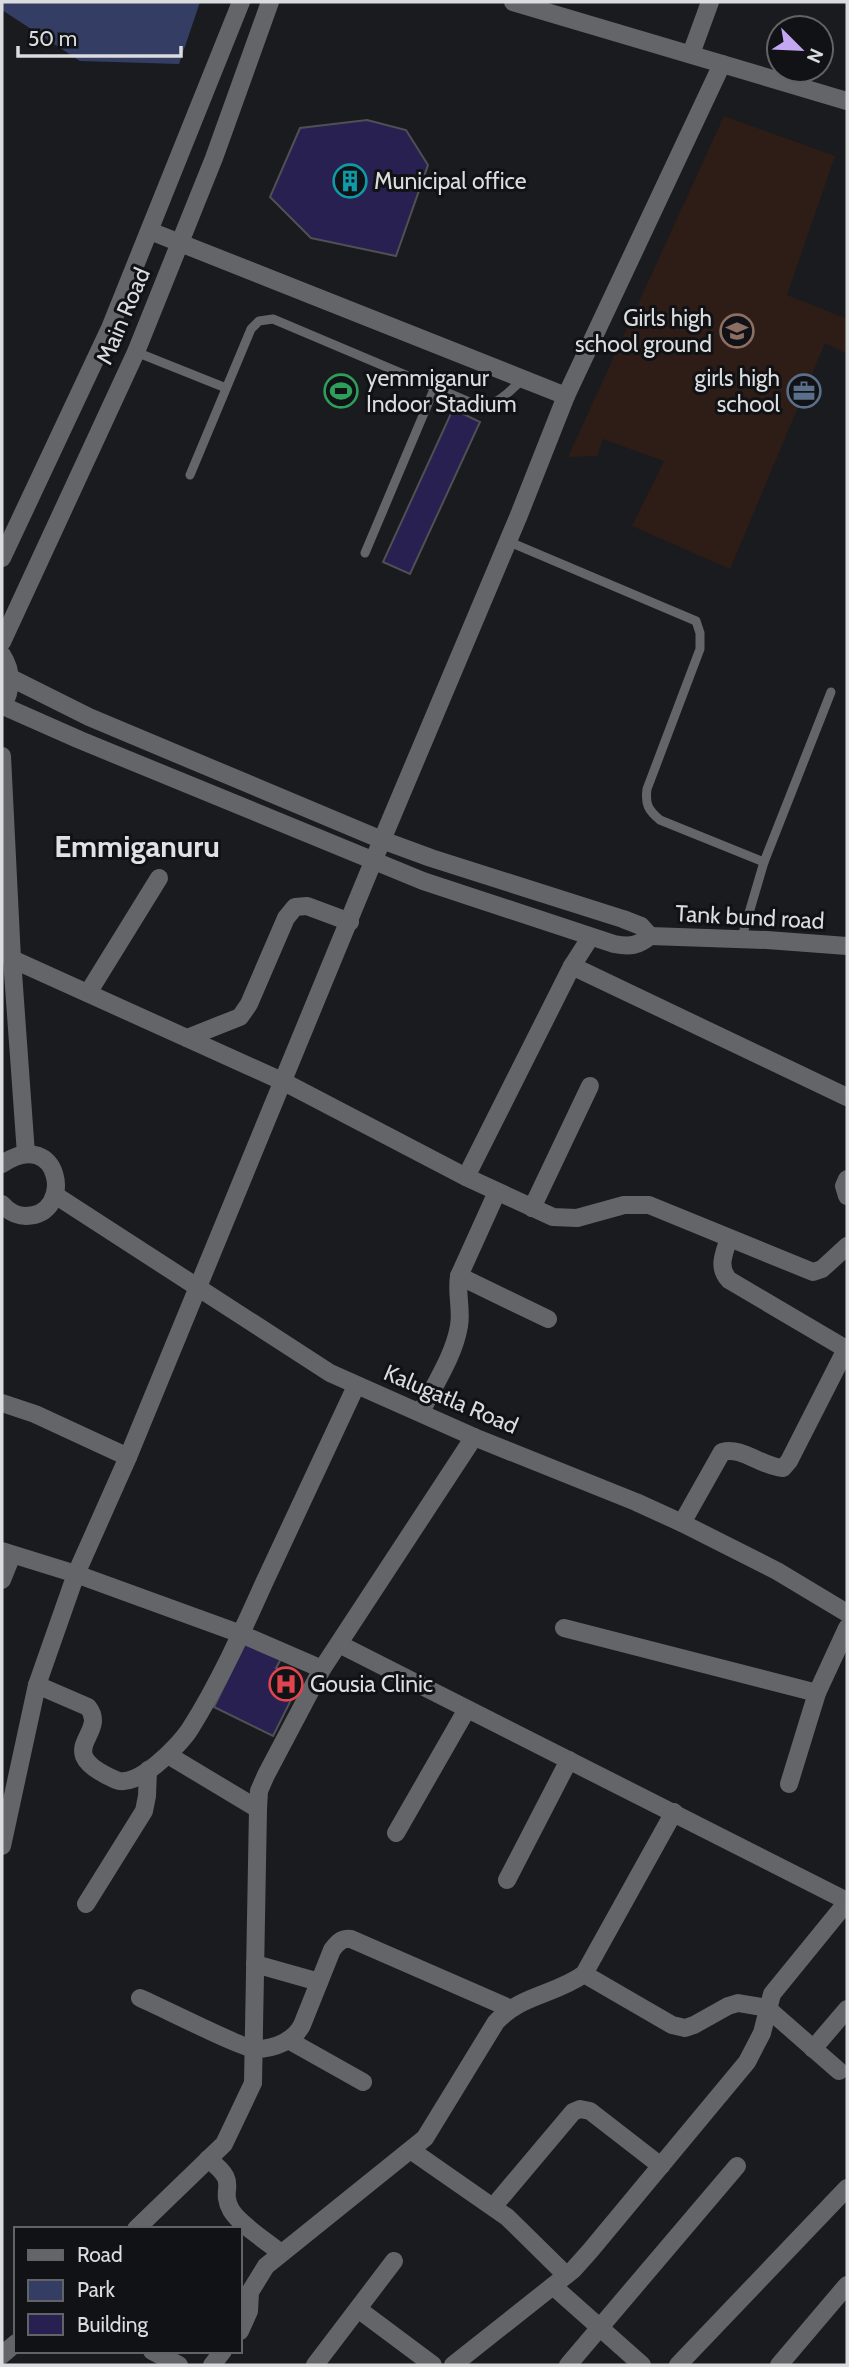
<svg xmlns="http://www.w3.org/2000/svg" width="849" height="2367" viewBox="0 0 849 2367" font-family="Cabin,sans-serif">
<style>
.education{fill:#2e1d17}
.green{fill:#343e65}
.building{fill:#282051;stroke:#505054;stroke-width:2}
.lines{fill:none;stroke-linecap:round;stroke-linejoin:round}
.lane{stroke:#646569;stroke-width:9}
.street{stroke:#646569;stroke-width:18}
.secondary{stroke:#646569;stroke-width:18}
.labels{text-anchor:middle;stroke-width:6;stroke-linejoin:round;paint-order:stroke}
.poi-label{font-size:23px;fill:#dbdcde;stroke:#111215;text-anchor:start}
.street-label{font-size:23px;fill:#dbdcde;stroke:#111215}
.district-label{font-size:30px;font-weight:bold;fill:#dfe1e5;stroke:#111215}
</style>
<rect width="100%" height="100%" fill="#191b1e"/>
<polygon class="education" points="724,116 835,156 787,295 847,319 847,354 825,343 730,569 632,526 664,461 603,439 597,456 568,457"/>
<polygon class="green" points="2,2 200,2 179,64 80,61 2,10"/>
<g class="building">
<polygon points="367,120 406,130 428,165 396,256 311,238 270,197 300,128"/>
<polygon points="453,409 480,422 410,574 383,562"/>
<polygon points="247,1639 282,1657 276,1668 301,1680 273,1736 214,1707"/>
</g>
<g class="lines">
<g class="lane">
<polyline points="136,352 226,388"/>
<path d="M190 475 251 329 259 321 273 319 474 404C497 408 507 393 523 379"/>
<path d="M507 541 696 621 700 633V649L647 789C645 804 648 810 660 820L764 862 741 940"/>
<polyline points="365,553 435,387"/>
<polyline points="764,862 831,692"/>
</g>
<g class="street">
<polyline points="691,54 710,2"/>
<polyline points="12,959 284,1082 466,1177 553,1217 577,1218 624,1205 649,1205 813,1272 822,1269 847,1246"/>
<polyline points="572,966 847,1097"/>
<polyline points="88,993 159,878"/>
<polyline points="187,1038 240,1017 249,1004 286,918 295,907 307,906 350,922"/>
<polyline points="466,1177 572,966 590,938"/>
<polyline points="847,1179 844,1186 847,1196"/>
<polyline points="532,1208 590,1086"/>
<path d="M729 1238C724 1254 717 1267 729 1280L846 1349"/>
<polyline points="459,1276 548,1319"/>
<polyline points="2,1403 35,1414 128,1457"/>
<path d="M421 1412C434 1385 454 1356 459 1326 462 1309 456 1293 459 1276L497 1192"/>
<path d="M682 1523 722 1452C742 1446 762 1467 783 1468L789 1461 847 1347"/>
<polyline points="2,1551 76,1574 241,1634 322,1669"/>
<polyline points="2,1580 12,1555"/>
<polyline points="564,1628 817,1693"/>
<polyline points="339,1644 847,1901"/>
<path d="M37 1685 88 1707C110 1735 48 1750 116 1780 137 1789 179 1746 190 1729 219 1683 242 1632 264 1583 295 1517 325 1451 356 1386"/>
<polyline points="168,1755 258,1809"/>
<polyline points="789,1784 817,1693 847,1628"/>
<polyline points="396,1833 467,1709"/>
<polyline points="2,1846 37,1685 76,1574 128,1457 382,840"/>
<polyline points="507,1880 569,1760"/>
<polyline points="86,1904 144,1811 147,1796 148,1770"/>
<polyline points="255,1964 319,1982"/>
<polyline points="584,1974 672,2025 685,2028 694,2025 728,2006 738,2003 767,2008 839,2071"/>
<path d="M140 1998C157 2005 245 2050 256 2049 274 2049 294 2041 302 2025L332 1950C338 1942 342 1938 351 1939L509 2008"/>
<polyline points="290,2041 363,2082"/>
<polyline points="813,2049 847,2009"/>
<polyline points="412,2151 507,2217 566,2275"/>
<path d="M208 2159C242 2185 218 2186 231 2210 240 2225 268 2242 281 2253"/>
<polyline points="493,2207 573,2112 580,2109 590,2111 661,2166"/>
<polyline points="553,2286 642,2365"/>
<polyline points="358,2309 433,2365"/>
<path d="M240 2331 249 2311 250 2292 266 2266 425 2138 496 2022C522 1994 555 1995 584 1974L674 1812"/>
<polyline points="152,2351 179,2365"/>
<polyline points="212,2365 223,2351"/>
<polyline points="315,2365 394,2261"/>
<polyline points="453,2365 573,2270 590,2251 747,2062 762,2033 772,1994 847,1902"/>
<polyline points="568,2365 737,2166"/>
<polyline points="678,2365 847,2188"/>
<polyline points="779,2365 847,2285"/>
</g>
<g class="secondary">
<polyline points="513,2 847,101"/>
<polyline points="150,231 566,396"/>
<polyline points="2,558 110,328 241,2"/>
<polyline points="2,642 136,352 214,158 270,2"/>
<path d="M2 655C13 672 12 690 2 707"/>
<polyline points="11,678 89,717 382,840 431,858 623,919 641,926 650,936"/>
<path d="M3 706 80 740 423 881 614 944C630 947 638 946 650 936"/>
<polyline points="2,756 12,959 26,1154"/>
<polyline points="382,840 519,515 566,396 722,64"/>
<polyline points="650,936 767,940 847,946"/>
<path d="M2 1164C60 1125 76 1215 26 1216 16 1216 8 1211 2 1204"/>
<polyline points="55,1195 330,1373 474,1437 636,1502 682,1523 777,1571 847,1613"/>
<polyline points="136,2229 224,2144 253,2083 258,1809 259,1791 266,1775 322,1669 474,1437"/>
<polyline points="2,2355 16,2343"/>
</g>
</g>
<defs>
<symbol id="building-ring" viewBox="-11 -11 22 22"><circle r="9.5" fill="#111215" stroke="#0f9aa8" stroke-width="1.5"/><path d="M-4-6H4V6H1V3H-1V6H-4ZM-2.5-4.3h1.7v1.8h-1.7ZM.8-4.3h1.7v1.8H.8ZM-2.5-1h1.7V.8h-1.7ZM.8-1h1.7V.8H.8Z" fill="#0f9aa8"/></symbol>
<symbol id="school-ring" viewBox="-11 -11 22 22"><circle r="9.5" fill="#111215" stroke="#8d6e63" stroke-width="1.5"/><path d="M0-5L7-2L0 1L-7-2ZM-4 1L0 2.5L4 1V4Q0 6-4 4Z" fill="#8d6e63"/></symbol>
<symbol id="stadium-ring" viewBox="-11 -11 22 22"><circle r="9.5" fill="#111215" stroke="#2e9e5b" stroke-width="1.5"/><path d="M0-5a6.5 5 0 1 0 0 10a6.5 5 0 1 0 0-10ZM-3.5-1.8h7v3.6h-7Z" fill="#2e9e5b"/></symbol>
<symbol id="office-ring" viewBox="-11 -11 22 22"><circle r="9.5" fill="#111215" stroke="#5c6f8a" stroke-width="1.5"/><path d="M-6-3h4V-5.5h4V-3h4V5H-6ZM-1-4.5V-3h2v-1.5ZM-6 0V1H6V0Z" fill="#5c6f8a"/></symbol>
<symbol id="hospital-ring" viewBox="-11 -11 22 22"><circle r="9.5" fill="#111215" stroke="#e0444e" stroke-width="1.5"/><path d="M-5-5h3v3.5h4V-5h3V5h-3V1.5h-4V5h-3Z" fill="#e0444e"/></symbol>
</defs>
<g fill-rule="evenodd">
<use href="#building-ring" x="331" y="162" width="38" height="38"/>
<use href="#school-ring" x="718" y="312" width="38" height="38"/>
<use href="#stadium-ring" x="322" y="372" width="38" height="38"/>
<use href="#office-ring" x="785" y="372" width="38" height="38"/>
<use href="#hospital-ring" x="267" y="1665" width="38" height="38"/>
</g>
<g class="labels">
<g class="poi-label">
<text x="374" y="189">Municipal office</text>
<text x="712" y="326" text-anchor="end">Girls high<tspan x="712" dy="26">school ground</tspan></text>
<text x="366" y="386">yemmiganur<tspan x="366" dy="26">Indoor Stadium</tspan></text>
<text x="780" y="386" text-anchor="end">girls high<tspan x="780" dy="26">school</tspan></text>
<text x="310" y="1692">Gousia Clinic</text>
</g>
<g class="street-label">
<text transform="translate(123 316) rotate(-67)" y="8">Main Road</text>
<text transform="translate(750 917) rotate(3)" y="8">Tank bund road</text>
<text transform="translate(451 1399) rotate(23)" y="8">Kalugatla Road</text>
</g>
<g class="district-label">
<text x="137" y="857">Emmiganuru</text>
</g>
</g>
<rect width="849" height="2367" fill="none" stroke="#dbdcde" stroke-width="7"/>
<rect x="14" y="2227" width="228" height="126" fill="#111215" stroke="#626365" stroke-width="2"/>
<rect x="28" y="2250" width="35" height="10" fill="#646569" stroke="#626365" stroke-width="2"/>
<text x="77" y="2262" font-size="21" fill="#dbdcde">Road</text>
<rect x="28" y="2280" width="35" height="21" fill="#343e65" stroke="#626365" stroke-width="2"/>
<text x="77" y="2297" font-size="21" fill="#dbdcde">Park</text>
<rect x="28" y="2314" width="35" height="21" fill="#282051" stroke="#626365" stroke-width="2"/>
<text x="77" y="2332" font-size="21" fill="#dbdcde">Building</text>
<g transform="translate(800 49) rotate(114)"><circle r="33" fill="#111215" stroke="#626365" stroke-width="2"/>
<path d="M0-5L12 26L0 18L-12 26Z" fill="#c3a7f2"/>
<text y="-10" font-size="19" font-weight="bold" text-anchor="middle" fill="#dbdcde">N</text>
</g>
<path d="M18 46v10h163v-10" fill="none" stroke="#dbdcde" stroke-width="3.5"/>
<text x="28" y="46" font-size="21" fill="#dbdcde" stroke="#111215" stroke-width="5" paint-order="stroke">50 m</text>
</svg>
